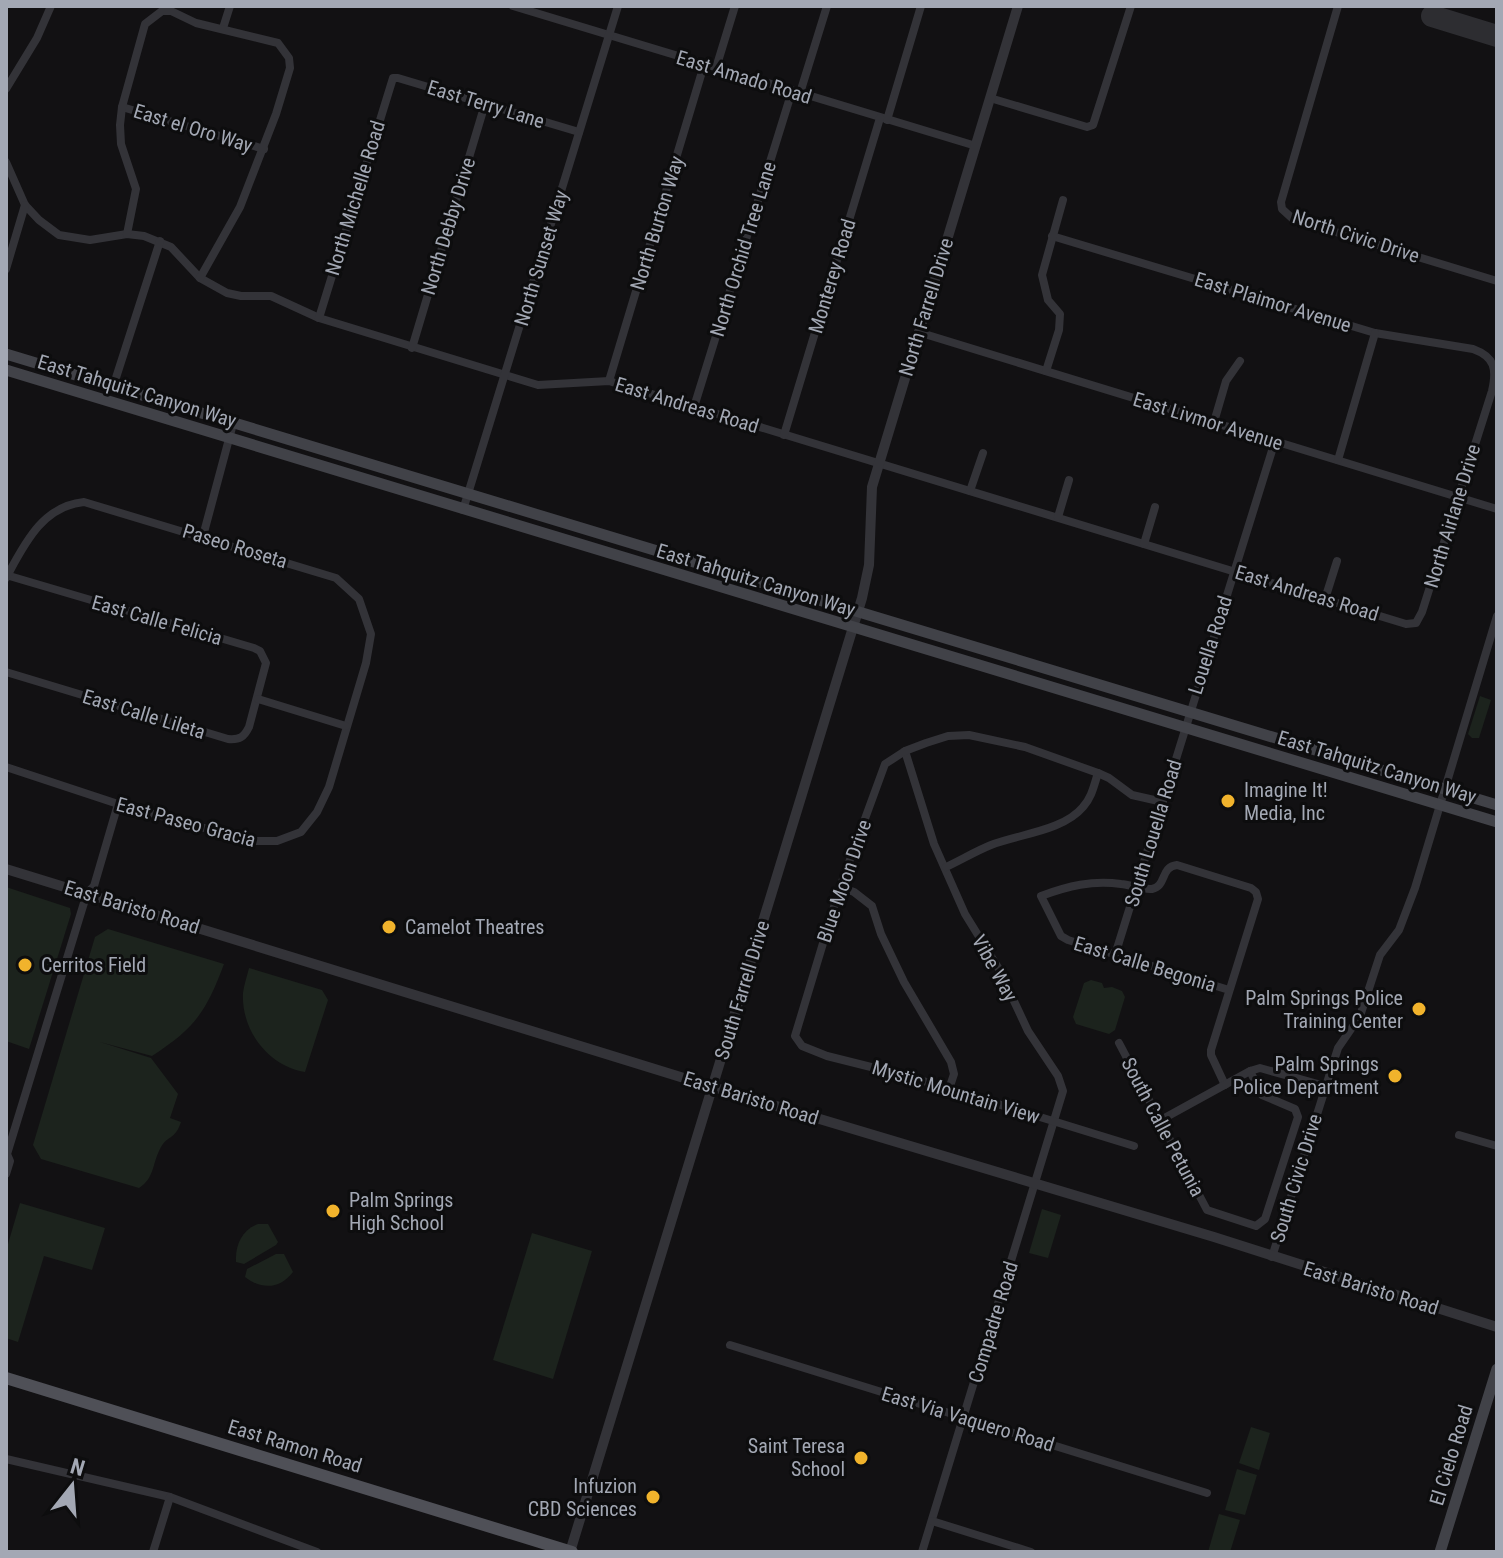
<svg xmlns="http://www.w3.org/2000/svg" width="1503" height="1558" viewBox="0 0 1503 1558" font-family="'Roboto Condensed',sans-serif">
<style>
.green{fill:#1c231d}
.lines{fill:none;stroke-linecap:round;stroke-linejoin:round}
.taxiway{stroke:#2d2d31;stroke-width:22}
.minor{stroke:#333338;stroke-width:8}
.tertiary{stroke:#333338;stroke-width:10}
.secondary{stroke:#414248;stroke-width:11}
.primary{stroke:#4f5057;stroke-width:12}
.poi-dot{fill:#f1b32c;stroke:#0d0d0e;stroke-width:3}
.labels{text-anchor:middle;stroke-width:6;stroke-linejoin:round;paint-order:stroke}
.street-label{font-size:20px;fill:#a3a8b4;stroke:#0d0d0e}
.poi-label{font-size:20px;fill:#a3a8b4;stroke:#0d0d0e;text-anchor:start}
</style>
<rect width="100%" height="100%" fill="#121113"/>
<g class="green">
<polygon points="1480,696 1491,700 1479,738 1472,738 1468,734"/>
<polygon points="6,887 70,908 71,914 29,1049 6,1041"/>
<path d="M108 929 224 964C206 1012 195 1028 152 1056L100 1042 151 1058 178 1094 170 1118 181 1122C175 1140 168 1135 161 1147 152 1163 155 1178 139 1188L41 1159 33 1145 95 937Z"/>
<path d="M249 968 322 990 328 1000 305 1072C268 1066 241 1030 243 993 244 985 247 976 249 968Z"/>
<polygon points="1091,980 1102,983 1104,988 1112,987 1122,991 1125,997 1115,1030 1109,1034 1076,1024 1073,1017 1084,983"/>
<polygon points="20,1203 105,1228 92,1270 44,1256 18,1342 6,1338 6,1244 8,1244"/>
<polygon points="1042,1209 1061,1215 1048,1258 1029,1253"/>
<path d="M258 1224H268L278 1242 276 1245 244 1264 236 1262C235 1245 242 1230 258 1224Z"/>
<polygon points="532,1233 592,1251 553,1379 493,1360"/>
<path d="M276 1254H284L293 1272C280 1289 262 1290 245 1277L247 1269Z"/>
<polygon points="1251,1427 1270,1433 1259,1470 1239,1463"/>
<polygon points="1237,1469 1257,1475 1245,1515 1225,1510"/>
<polygon points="1219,1514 1240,1520 1230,1552 1208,1552"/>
</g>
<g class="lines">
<polyline class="taxiway" points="1432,16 1497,36"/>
<g class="minor">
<polyline points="513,6 976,146"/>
<polyline points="1338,6 1281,202 1282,209 1293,219 1497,281"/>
<polyline points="223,28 230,6"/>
<polyline points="716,68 735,6"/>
<polyline points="6,89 37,38 51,6"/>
<polyline points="800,93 827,6"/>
<polyline points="990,98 1087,127 1093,125 1131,6"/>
<polyline points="122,107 264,149"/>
<polyline points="887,120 921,6"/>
<path d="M6 162 25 205 39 220 59 235 90 240 127 234 144 236 171 247 200 278 227 293 241 296H271L319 318 538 385 609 381 1406 624 1416 623 1422 612 1492 391C1497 369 1495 357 1473 349L1375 333 1052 236"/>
<polyline points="127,234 136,189 121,144 120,125 122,107 145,24 162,11 171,11 196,23 278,43 289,58 290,68 276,114 240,207 200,278"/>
<polyline points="6,269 25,205"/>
<polyline points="319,318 393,78 398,78 579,132"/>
<polyline points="918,332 1497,509"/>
<polyline points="412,348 485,104"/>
<polyline points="1046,371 1059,330 1060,314 1048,300 1042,275 1063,200"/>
<polyline points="609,381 704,65"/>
<polyline points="113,387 160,241"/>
<polyline points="694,407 792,91"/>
<polyline points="1214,422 1226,381 1240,361"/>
<polyline points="784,435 880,118"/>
<polyline points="1338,460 1375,333"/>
<polyline points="970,491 983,453"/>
<polyline points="463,510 618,6"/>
<polyline points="1058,517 1069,480"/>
<polyline points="203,536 233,424"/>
<polyline points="1144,544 1155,507"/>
<path d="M6 575 254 648 260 651 266 663 249 727C244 737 240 740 228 739L6 672"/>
<path d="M6 578C24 545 42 506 84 502L336 578 359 599 371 634 366 663 329 787 317 812 301 832 277 841H251L118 804 6 767"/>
<polyline points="1325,599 1337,561"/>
<polyline points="258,699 346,726"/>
<polyline points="905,751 934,844 965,914 999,969 1028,1031 1058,1076 1063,1091 922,1552"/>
<path d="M946 867C961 860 976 851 991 845 1019 834 1063 831 1083 807 1092 797 1094 785 1098 773"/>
<polyline points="840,887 854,892 872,906 881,934 904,982 951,1062 954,1074 949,1089"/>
<polyline points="1115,955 1275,441"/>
<polyline points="1119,1043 1207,1210 1256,1226 1265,1219 1298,1117 1295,1109 1262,1095 1250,1071"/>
<path d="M1225 1085 1211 1055V1050L1258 899 1256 892 1251 888 1177 865C1160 867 1167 886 1152 889 1143 890 1131 885 1121 884 1092 880 1068 886 1041 896L1061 936 1068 940 1229 990"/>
<polyline points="1159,1121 1250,1071 1260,1068 1325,1086"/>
<polyline points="1459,1135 1497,1146"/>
<polyline points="1134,1146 907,1076 827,1056 802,1046 795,1036 840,887 885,764 905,751 926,743 948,736 969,735 1025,747 1098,773 1109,778 1132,795 1163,802"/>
<polyline points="6,1174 10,1161 7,1154 87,893 94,886 118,804"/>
<polyline points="1272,1257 1338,1048 1360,1016 1380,955 1399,930 1415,888 1497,616"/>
<polyline points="730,1345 1207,1493"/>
<polyline points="6,1459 170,1497 317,1552"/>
<polyline points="932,1521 1031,1552"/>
<polyline points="153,1552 170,1497"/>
</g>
<g class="tertiary">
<polyline points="6,869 713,1087 1214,1237 1497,1327"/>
<polyline points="570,1552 862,598 869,565 872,487 1018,6"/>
</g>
<g class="secondary">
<polyline points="6,354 1497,805"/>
<polyline points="6,370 1497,822"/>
<polyline points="1440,1552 1497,1369"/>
</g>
<polyline class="primary" points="6,1378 572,1552"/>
</g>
<g class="poi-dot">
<circle cx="1228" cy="801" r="8"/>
<circle cx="389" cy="927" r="8"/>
<circle cx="25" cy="965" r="8"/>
<circle cx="1419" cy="1009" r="8"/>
<circle cx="1395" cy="1076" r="8"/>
<circle cx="333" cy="1211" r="8"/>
<circle cx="861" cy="1458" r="8"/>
<circle cx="653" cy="1497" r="8"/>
</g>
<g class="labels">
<g class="street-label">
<text transform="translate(744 77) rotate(17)" y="7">East Amado Road</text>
<text transform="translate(486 104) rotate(17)" y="7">East Terry Lane</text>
<text transform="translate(193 128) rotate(17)" y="7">East el Oro Way</text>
<text transform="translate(355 198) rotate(-73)" y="7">North Michelle Road</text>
<text transform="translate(657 223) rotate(-73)" y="7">North Burton Way</text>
<text transform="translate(448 226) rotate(-73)" y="7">North Debby Drive</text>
<text transform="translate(1356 236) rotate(18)" y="7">North Civic Drive</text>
<text transform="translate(743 249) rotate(-73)" y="7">North Orchid Tree Lane</text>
<text transform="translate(541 258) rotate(-73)" y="7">North Sunset Way</text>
<text transform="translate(832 276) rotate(-73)" y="7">Monterey Road</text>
<text transform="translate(1273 302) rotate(17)" y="7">East Plaimor Avenue</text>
<text transform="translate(926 307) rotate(-73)" y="7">North Farrell Drive</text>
<text transform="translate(137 391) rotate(17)" y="7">East Tahquitz Canyon Way</text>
<text transform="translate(687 405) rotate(17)" y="7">East Andreas Road</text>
<text transform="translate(1208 421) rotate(17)" y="7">East Livmor Avenue</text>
<text transform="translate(1452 516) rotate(-73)" y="7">North Airlane Drive</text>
<text transform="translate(235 546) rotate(17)" y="7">Paseo Roseta</text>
<text transform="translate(756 580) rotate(17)" y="7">East Tahquitz Canyon Way</text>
<text transform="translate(1307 593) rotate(17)" y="7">East Andreas Road</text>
<text transform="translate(157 620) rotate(16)" y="7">East Calle Felicia</text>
<text transform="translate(1210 645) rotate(-72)" y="7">Louella Road</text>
<text transform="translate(144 714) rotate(17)" y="7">East Calle Lileta</text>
<text transform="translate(1377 767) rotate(17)" y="7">East Tahquitz Canyon Way</text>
<text transform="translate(186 822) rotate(15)" y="7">East Paseo Gracia</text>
<text transform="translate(1153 833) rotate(-73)" y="7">South Louella Road</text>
<text transform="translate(844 881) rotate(-71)" y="7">Blue Moon Drive</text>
<text transform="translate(132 907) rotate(17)" y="7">East Baristo Road</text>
<text transform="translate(1145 964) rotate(17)" y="7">East Calle Begonia</text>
<text transform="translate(995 968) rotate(61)" y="7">Vibe Way</text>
<text transform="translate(742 990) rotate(-73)" y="7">South Farrell Drive</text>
<text transform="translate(956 1092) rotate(17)" y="7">Mystic Mountain View</text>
<text transform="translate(751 1098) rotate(17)" y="7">East Baristo Road</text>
<text transform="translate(1163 1127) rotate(62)" y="7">South Calle Petunia</text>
<text transform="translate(1296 1178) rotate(-73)" y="7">South Civic Drive</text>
<text transform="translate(1371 1288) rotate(17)" y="7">East Baristo Road</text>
<text transform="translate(993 1322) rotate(-73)" y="7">Compadre Road</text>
<text transform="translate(968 1419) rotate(17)" y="7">East Via Vaquero Road</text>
<text transform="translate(295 1446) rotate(17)" y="7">East Ramon Road</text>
<text transform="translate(1451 1455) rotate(-73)" y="7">El Cielo Road</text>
</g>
<g class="poi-label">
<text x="1244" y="797">Imagine It!<tspan x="1244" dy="23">Media, Inc</tspan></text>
<text x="405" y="934">Camelot Theatres</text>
<text x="41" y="972">Cerritos Field</text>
<text x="1403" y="1005" text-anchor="end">Palm Springs Police<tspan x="1403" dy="23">Training Center</tspan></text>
<text x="1379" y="1071" text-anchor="end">Palm Springs<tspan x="1379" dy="23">Police Department</tspan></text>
<text x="349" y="1207">Palm Springs<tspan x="349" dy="23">High School</tspan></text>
<text x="845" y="1453" text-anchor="end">Saint Teresa<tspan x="845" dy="23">School</tspan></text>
<text x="637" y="1493" text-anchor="end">Infuzion<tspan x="637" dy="23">CBD Sciences</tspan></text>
</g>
</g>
<rect width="1503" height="1558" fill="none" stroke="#a3a8b4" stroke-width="16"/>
<g transform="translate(72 1486) rotate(17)" stroke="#0d0d0e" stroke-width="6" paint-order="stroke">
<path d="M0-6L14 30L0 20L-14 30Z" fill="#a3a8b4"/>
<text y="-12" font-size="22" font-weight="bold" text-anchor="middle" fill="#a3a8b4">N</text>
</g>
</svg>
